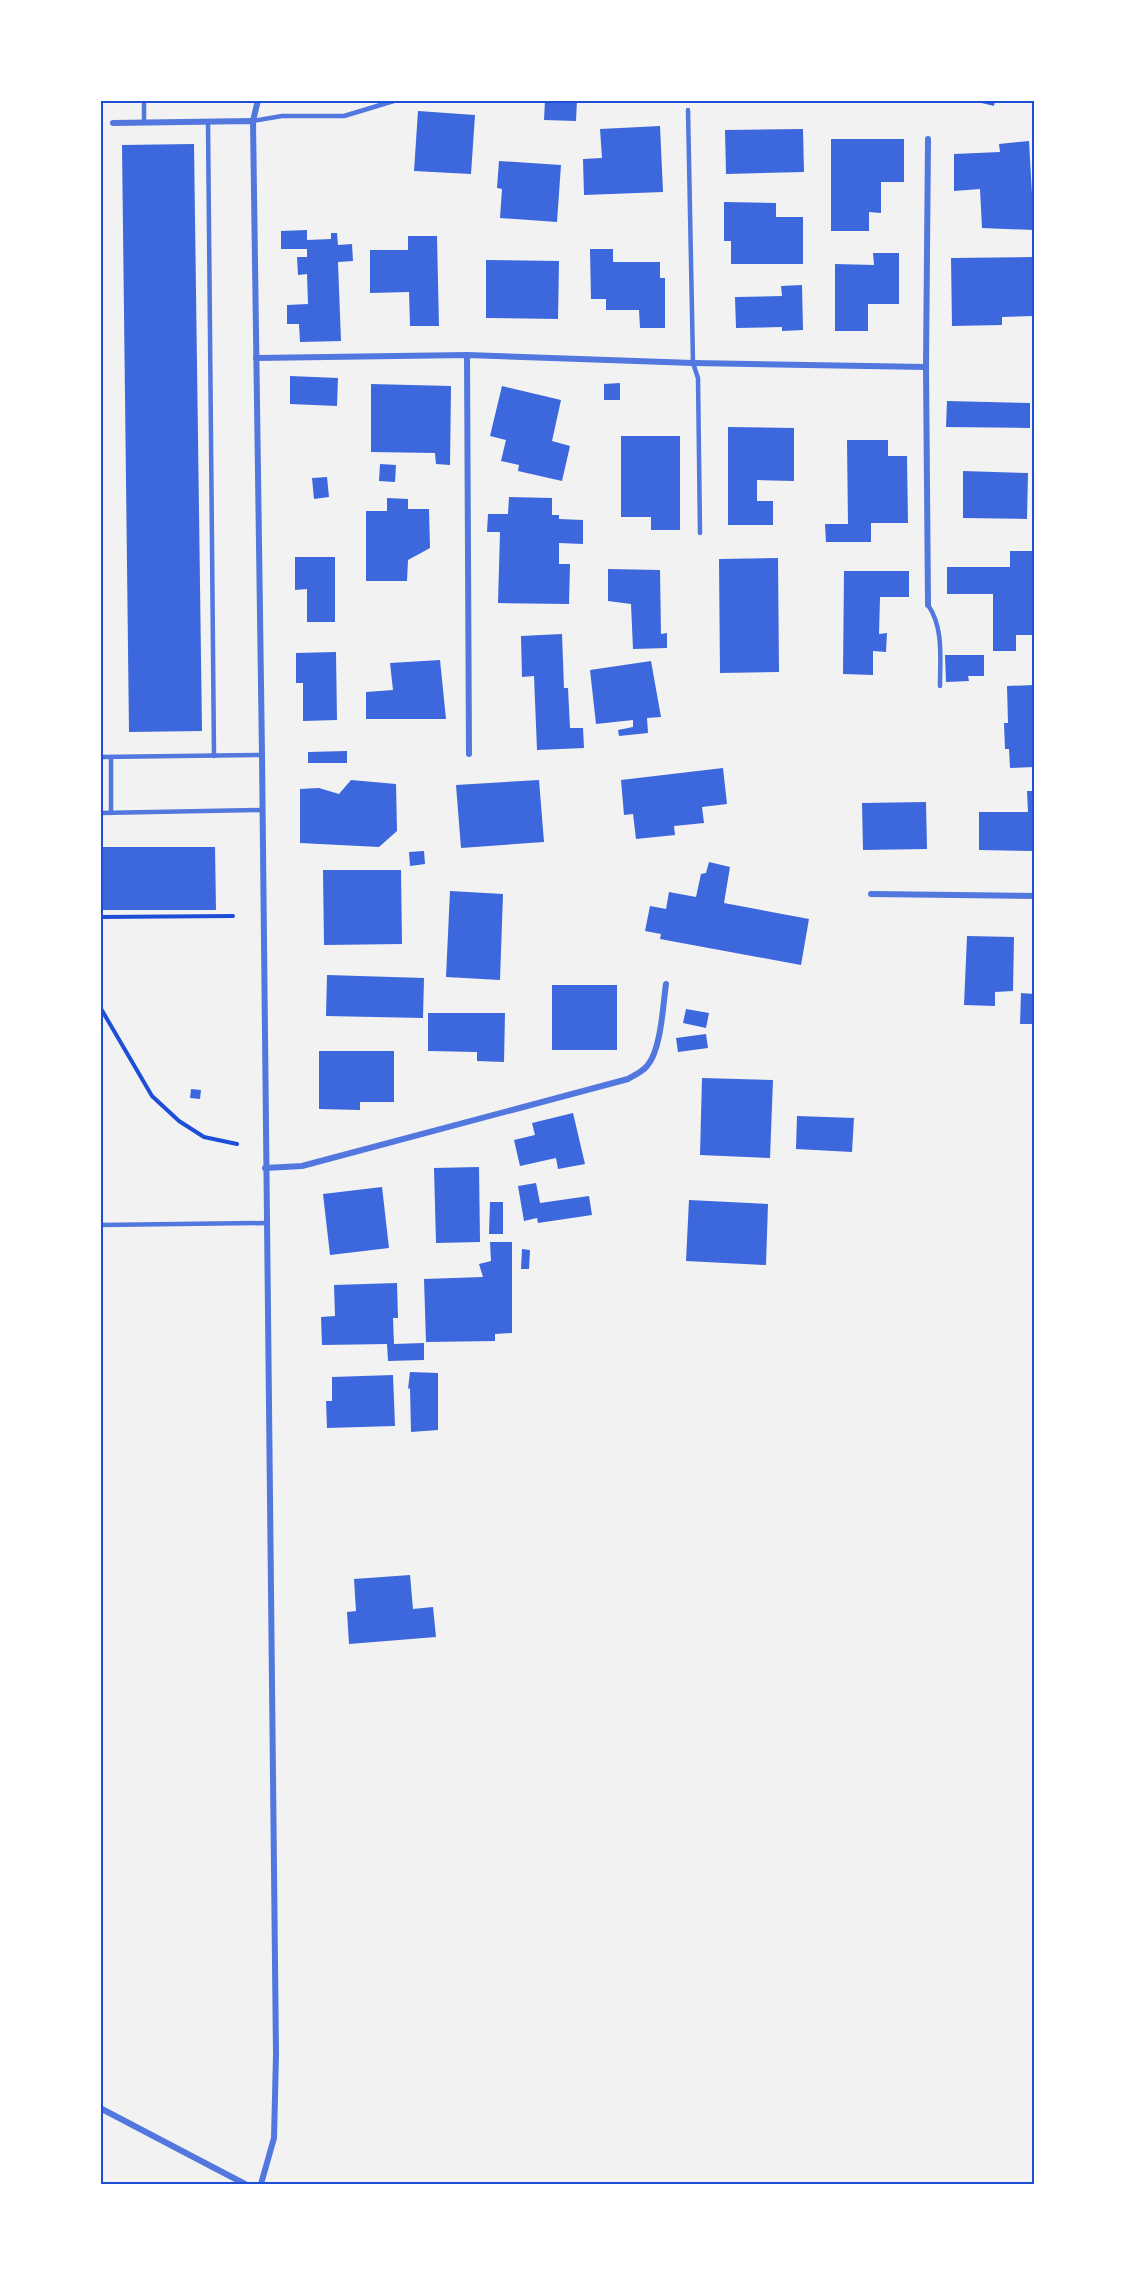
<svg xmlns="http://www.w3.org/2000/svg" width="1135" height="2285" viewBox="0 0 1135 2285" font-family="'Sofia Sans Condensed',sans-serif">
<style>
.building{fill:#3d67dc}
.lines{fill:none;stroke-linecap:round;stroke-linejoin:round}
.path{stroke:#1d4ed8;stroke-width:4}
.service{stroke:#5277de;stroke-width:4.5}
.minor{stroke:#5277de;stroke-width:6}
.neatline{fill:none;stroke:#1d4ed8;stroke-width:2}
</style>
<rect width="100%" height="100%" fill="#f2f2f2"/>
<g class="building">
<polygon points="545,100 577,100 576,121 544,120"/>
<polygon points="969,100 995,100 994,106"/>
<polygon points="418,111 475,115 471,174 414,171"/>
<polygon points="660,126 663,192 584,195 583,159 602,158 600,129"/>
<polygon points="803,129 804,172 726,174 725,130"/>
<polygon points="831,139 904,139 904,182 881,182 881,213 869,212 869,231 831,231"/>
<polygon points="1029,141 1034,230 982,228 980,189 954,191 954,154 1000,152 999,144"/>
<polygon points="194,144 202,731 129,732 122,145"/>
<polygon points="499,161 561,165 557,222 500,218 502,189 497,188"/>
<polygon points="724,202 776,203 776,217 803,217 803,264 731,264 731,241 724,241"/>
<polygon points="307,230 307,240 331,239 331,233 337,233 338,245 352,244 353,261 338,262 341,341 300,342 299,324 287,324 287,305 308,304 307,274 298,275 297,257 307,257 307,249 281,249 281,231"/>
<polygon points="408,236 437,236 439,326 410,326 409,292 370,293 370,250 408,250"/>
<polygon points="590,249 613,249 613,262 660,262 660,278 665,278 665,328 640,328 639,310 606,310 606,299 591,299"/>
<polygon points="873,253 899,253 899,304 868,304 868,331 835,331 835,264 874,265"/>
<polygon points="1034,257 1034,316 1002,317 1002,325 952,326 951,258"/>
<polygon points="486,260 559,261 558,319 486,318"/>
<polygon points="802,285 803,330 782,331 782,327 736,328 735,297 782,296 781,286"/>
<polygon points="290,376 338,378 337,406 290,404"/>
<polygon points="620,383 620,400 604,400 604,384"/>
<polygon points="371,384 451,386 450,465 436,464 435,453 371,452"/>
<polygon points="502,386 561,400 552,441 570,446 562,481 518,471 519,465 501,461 506,440 490,436"/>
<polygon points="947,401 1030,403 1030,428 946,427"/>
<polygon points="728,427 794,428 794,481 757,480 757,501 773,501 773,525 728,525"/>
<polygon points="621,436 680,436 680,530 651,530 651,517 621,517"/>
<polygon points="847,440 888,440 888,456 907,456 908,523 871,523 871,542 826,542 825,524 848,524"/>
<polygon points="380,464 396,465 395,482 379,481"/>
<polygon points="963,471 1028,473 1027,519 963,518"/>
<polygon points="327,477 329,497 314,499 312,478"/>
<polygon points="509,497 552,498 552,515 559,515 559,519 583,520 583,544 559,543 559,564 570,564 569,604 498,603 500,532 487,532 488,514 508,514"/>
<polygon points="387,498 408,499 408,509 429,509 430,548 408,560 407,581 366,581 366,511 387,511"/>
<polygon points="1010,551 1034,551 1034,635 1016,635 1016,651 993,651 993,594 947,594 947,567 1010,567"/>
<polygon points="295,557 335,557 335,622 307,622 307,589 295,590"/>
<polygon points="778,558 779,672 720,673 719,559"/>
<polygon points="608,569 660,570 661,634 667,633 667,648 633,649 631,604 608,601"/>
<polygon points="844,571 909,571 909,597 880,597 879,634 887,633 886,652 873,651 873,675 843,674"/>
<polygon points="562,634 564,688 568,688 570,728 583,728 584,748 537,750 534,676 522,677 521,636"/>
<polygon points="336,652 337,720 303,721 303,683 296,683 296,653"/>
<polygon points="945,655 984,655 984,676 968,676 969,681 946,682"/>
<polygon points="440,660 446,719 366,719 366,692 393,690 390,663"/>
<polygon points="651,661 661,717 647,718 648,733 619,736 618,730 633,727 633,720 596,724 590,670"/>
<polygon points="1034,685 1034,767 1010,768 1009,749 1005,749 1004,723 1008,723 1007,686"/>
<polygon points="347,751 347,763 308,763 308,752"/>
<polygon points="723,768 727,804 702,807 704,823 674,826 675,835 636,839 633,814 624,815 621,780"/>
<polygon points="351,780 396,784 397,831 379,847 300,843 300,789 319,788 339,794"/>
<polygon points="539,780 544,842 461,848 456,785"/>
<polygon points="1027,791 1034,791 1034,851 979,850 979,812 1028,812"/>
<polygon points="926,802 927,849 863,850 862,803"/>
<polygon points="100,847 215,847 216,910 100,910"/>
<polygon points="424,851 425,864 410,866 409,852"/>
<polygon points="709,862 730,867 724,903 809,919 801,965 660,939 661,934 645,931 650,906 666,909 669,892 696,897 701,874 706,873"/>
<polygon points="323,870 401,870 402,944 324,945"/>
<polygon points="450,891 503,894 500,980 446,977"/>
<polygon points="967,936 1014,937 1013,991 995,992 995,1006 964,1005"/>
<polygon points="327,975 424,978 423,1018 326,1016"/>
<rect x="552" y="985" width="65" height="65"/>
<polygon points="1021,993 1034,994 1034,1024 1020,1024"/>
<polygon points="686,1009 709,1013 706,1028 683,1023"/>
<polygon points="428,1013 505,1013 504,1062 477,1061 477,1052 428,1051"/>
<polygon points="706,1034 708,1048 678,1052 676,1038"/>
<polygon points="319,1051 394,1051 394,1102 360,1102 360,1110 319,1109"/>
<polygon points="702,1078 773,1080 770,1158 700,1155"/>
<polygon points="191,1089 201,1090 200,1099 190,1098"/>
<polygon points="573,1113 585,1164 558,1169 556,1158 520,1166 514,1140 535,1135 532,1123"/>
<polygon points="797,1116 854,1118 852,1152 796,1149"/>
<polygon points="479,1167 480,1242 436,1243 434,1168"/>
<polygon points="536,1183 540,1203 589,1196 592,1215 538,1223 537,1218 524,1221 518,1186"/>
<polygon points="382,1187 389,1248 330,1255 323,1194"/>
<polygon points="689,1200 768,1204 766,1265 686,1261"/>
<polygon points="490,1202 503,1202 503,1234 489,1234"/>
<polygon points="490,1242 512,1242 512,1333 495,1334 495,1341 426,1342 424,1279 483,1277 479,1264 491,1261"/>
<polygon points="522,1249 530,1250 529,1269 521,1269"/>
<polygon points="397,1283 398,1318 393,1318 394,1344 424,1343 424,1360 388,1361 387,1344 322,1345 321,1317 335,1316 334,1285"/>
<polygon points="410,1372 438,1373 438,1430 411,1432 410,1388 408,1389"/>
<polygon points="393,1375 395,1426 327,1428 326,1401 332,1401 332,1377"/>
<polygon points="410,1575 413,1609 433,1607 436,1637 349,1644 347,1612 356,1611 354,1579"/>
</g>
<g class="lines">
<g class="path">
<polyline points="100,917 233,916"/>
<polyline points="100,1007 152,1096 179,1121 204,1137 237,1144"/>
</g>
<g class="service">
<polyline points="688,110 693,363 698,378 700,533"/>
<polyline points="253,121 282,116 344,116 397,100"/>
<polyline points="208,122 214,756"/>
<polyline points="144,123 144,100"/>
<path d="M928 605C944 628 940 659 940 686"/>
<polyline points="100,757 262,755"/>
<polyline points="100,813 262,810"/>
<polyline points="111,813 111,757"/>
<polyline points="100,1225 266,1223"/>
</g>
<g class="minor">
<polyline points="253,121 258,100"/>
<polyline points="113,123 253,121 262,755 276,2055 274,2138 261,2184"/>
<polyline points="928,139 926,367 928,605"/>
<polyline points="467,355 469,754"/>
<polyline points="256,358 467,355 693,363 926,367"/>
<polyline points="871,894 1034,896"/>
<path d="M265 1168 302 1166 628 1079C635 1075 642 1072 647 1066 661 1051 663 1005 666 984"/>
<polyline points="100,2108 245,2184"/>
</g>
</g>
<rect width="1135" height="2285" fill="none" stroke="#ffffff" stroke-width="204"/>
<rect x="102" y="102" width="931" height="2081" class="neatline"/>
</svg>
